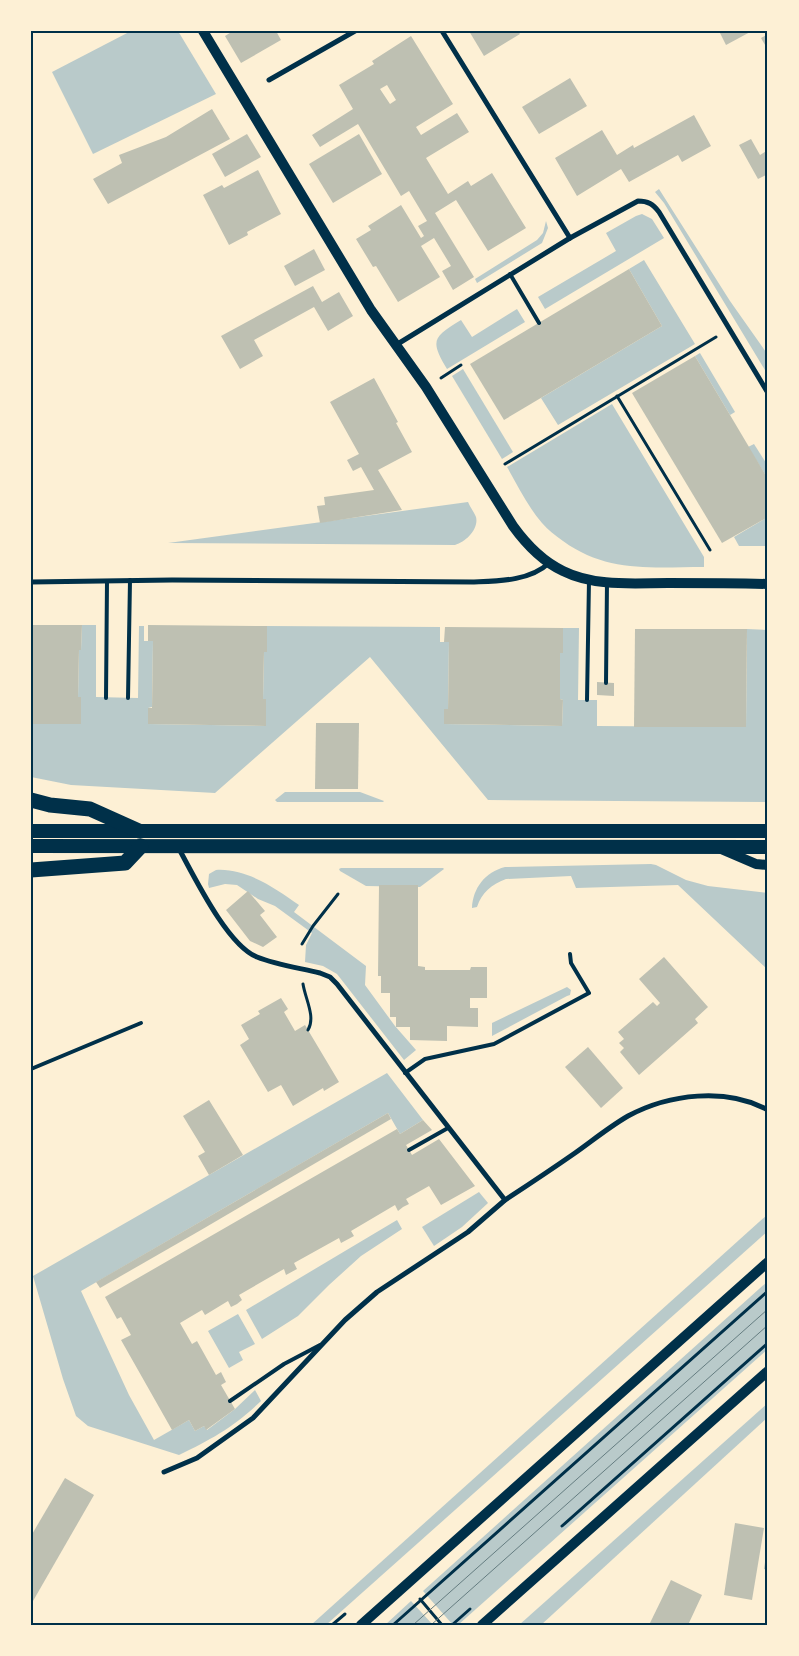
<svg xmlns="http://www.w3.org/2000/svg" width="799" height="1656" viewBox="0 0 799 1656" font-family="'Golos Text',sans-serif">
<style>
.green{fill:#b9caca}
.building{fill:#bec0b2;fill-rule:evenodd}
.lines{fill:none;stroke-linecap:round;stroke-linejoin:round}
.path{stroke:#003049;stroke-width:3}
.service{stroke:#003049;stroke-width:4}
.minor{stroke:#003049;stroke-width:5}
.secondary{stroke:#003049;stroke-width:10}
.trunk{stroke:#003049;stroke-width:14}
.motorway{stroke:#003049;stroke-width:15}
.tram{stroke:#657d81;stroke-width:1}
.neatline{fill:none;stroke:#003049;stroke-width:2}
</style>
<rect width="100%" height="100%" fill="#fdf0d5"/>
<g class="green">
<polygon points="131,31 178,31 216,94 93,154 52,72"/>
<polygon points="659,189 730,301 768,355 768,375 664,203 655,192"/>
<polygon points="642,214 652,219 664,238 545,309 538,297 616,251 606,233 636,216"/>
<polygon points="546,221 548,228 542,243 477,283 475,279 537,240 543,233"/>
<polygon points="644,260 695,344 558,425 541,398 662,326 629,269"/>
<path d="M517 309 525 322 447 369C429 339 434 337 461 320L472 337Z"/>
<polygon points="700,353 735,412 730,415 695,356"/>
<polygon points="463,369 513,452 502,459 452,376"/>
<path d="M612 404 704 557V567C651 567 607 573 563 541 555 535 548 530 542 523 528 507 518 486 507 467Z"/>
<polygon points="754,444 768,466 768,479 748,447"/>
<path d="M468 502C470 507 474 512 476 517 479 529 466 542 455 545L168 543Z"/>
<polygon points="766,518 768,520 768,546 739,546 734,537"/>
<polygon points="82,625 96,625 96,697 138,698 139,626 144,626 144,641 153,641 152,707 148,708 148,724 266,726 266,699 263,699 264,652 267,651 267,626 440,627 440,642 449,642 448,709 444,709 444,724 562,726 563,700 560,699 560,653 563,652 563,628 579,628 578,700 597,700 597,726 746,727 747,629 768,630 768,802 488,800 370,657 215,793 71,785 31,777 31,724 81,724 81,698 78,697 79,650 81,650"/>
<polygon points="285,792 360,792 384,801 383,802 277,802 275,800"/>
<path d="M651 864 656 865 686 880 708 886 768 893V970L678 885 576 888 571 876 506 879C491 885 482 892 477 907L472 908C473 888 485 872 505 867Z"/>
<polygon points="341,868 443,868 444,869 420,887 366,886 340,871 339,869"/>
<path d="M216 870C246 868 275 888 299 905L294 912 366 966 365 985 395 1026 416 1050 404 1060 337 974 323 966 305 962 306 945 312 933 275 906 258 899 237 885 225 884 209 888 208 884 209 874Z"/>
<polygon points="567,987 571,990 570,995 567,996 492,1036 492,1023"/>
<path d="M387 1073 423 1120 400 1134 388 1113 81 1291 129 1395 154 1440 189 1420 195 1431 204 1426 207 1430 235 1409 255 1390 261 1401C234 1427 212 1439 179 1455L88 1426 76 1416 63 1379 33 1276Z"/>
<polygon points="479,1192 488,1203 462,1227 434,1246 422,1227"/>
<polygon points="768,1214 768,1231 326,1625 311,1625"/>
<polygon points="397,1220 402,1229 361,1256 329,1285 298,1316 262,1339 246,1310"/>
<polygon points="768,1281 768,1349 458,1625 453,1625 423,1591"/>
<polygon points="238,1314 255,1344 239,1352 243,1360 229,1368 208,1331"/>
<polygon points="768,1403 768,1417 541,1625 519,1625"/>
<polygon points="411,1601 433,1625 385,1625"/>
</g>
<g class="building">
<polygon points="233,31 276,31 281,40 241,63 225,36"/>
<polygon points="469,31 518,31 520,34 484,56"/>
<polygon points="719,31 752,31 726,45"/>
<polygon points="768,34 768,50 761,38"/>
<path d="M411 36 453 104 416 127 421 135 457 113 469 132 426 158 448 194 468 181 471 186 492 173 526 228 488 251 456 200 435 213 474 277 453 290 442 271 451 266 434 238 421 246 440 277 398 302 376 266 373 267 356 239 371 230 368 226 401 205 421 238 424 236 418 226 427 221 409 191 401 196 358 124 320 147 312 135 353 109 339 85 374 64 372 61ZM387 85 396 100 390 104 380 89Z"/>
<polygon points="570,78 587,106 539,134 522,107"/>
<polygon points="212,109 230,139 108,204 93,179 122,163 119,155 166,137"/>
<polygon points="694,115 711,146 682,162 678,155 629,182 621,169 577,196 555,158 602,130 617,155 633,145 634,148"/>
<polygon points="247,134 261,157 225,177 212,154"/>
<polygon points="359,134 382,174 333,203 309,164"/>
<polygon points="751,139 760,155 768,150 768,174 758,179 739,145"/>
<polygon points="258,170 281,214 247,232 248,235 229,245 203,195 222,185 224,188"/>
<polygon points="314,249 325,270 295,286 284,266"/>
<polygon points="629,269 662,326 504,420 470,364"/>
<polygon points="313,286 322,302 339,292 353,316 328,331 314,307 254,340 263,356 240,369 221,336"/>
<polygon points="695,356 768,479 768,517 722,543 632,393"/>
<polygon points="374,378 398,422 396,423 412,452 378,470 402,510 320,523 317,506 325,505 324,497 374,490 361,467 353,471 347,460 359,454 330,402"/>
<polygon points="31,625 82,625 81,650 79,650 78,697 81,697 81,724 31,724"/>
<polygon points="148,625 267,626 267,652 264,652 263,699 266,699 266,726 148,724 148,708 152,708 153,641 148,641"/>
<polygon points="445,627 563,628 563,653 560,653 560,699 563,700 562,726 444,724 444,709 448,709 449,642 444,642"/>
<polygon points="635,629 747,629 746,727 634,727"/>
<polygon points="597,682 614,683 614,696 597,695"/>
<polygon points="316,723 359,723 358,789 315,789"/>
<polygon points="379,885 418,885 418,966 425,967 425,970 470,970 471,967 487,967 487,998 470,998 470,1008 478,1008 478,1027 447,1026 447,1041 410,1040 410,1027 396,1027 396,1017 390,1017 390,993 381,993 381,976 378,976"/>
<polygon points="248,891 265,911 260,915 277,937 263,947 250,941 226,910"/>
<polygon points="664,957 708,1007 695,1019 698,1023 639,1075 620,1052 624,1048 619,1043 624,1039 618,1032 653,1002 657,1006 660,1003 639,979"/>
<polygon points="281,998 288,1009 284,1012 295,1031 305,1025 339,1082 324,1091 323,1088 293,1106 281,1085 268,1092 240,1045 249,1039 241,1025 260,1014 258,1011"/>
<polygon points="588,1047 623,1088 601,1108 565,1067"/>
<polygon points="209,1100 243,1155 209,1175 198,1156 205,1152 183,1116"/>
<polygon points="388,1113 391,1119 201,1230 100,1288 96,1282"/>
<polygon points="423,1120 432,1130 406,1145 412,1155 439,1139 475,1186 441,1205 429,1186 406,1199 409,1204 403,1207 398,1211 395,1205 351,1231 354,1236 341,1243 339,1238 294,1263 297,1269 286,1275 284,1269 239,1295 242,1300 237,1304 231,1307 228,1301 205,1315 202,1310 180,1323 192,1344 197,1341 216,1375 221,1372 226,1382 221,1385 235,1409 206,1430 204,1426 195,1431 189,1420 172,1430 121,1340 131,1335 121,1317 117,1319 105,1297 397,1129 400,1134"/>
<polygon points="65,1478 94,1495 33,1601 31,1600 31,1536"/>
<polygon points="735,1523 764,1528 752,1600 724,1595"/>
<polygon points="767,1549 768,1549 768,1570 764,1569"/>
<polygon points="671,1580 702,1595 688,1625 649,1625"/>
</g>
<g class="lines">
<g class="path">
<polyline points="441,378 461,365"/>
<polyline points="617,396 710,550"/>
<polyline points="505,464 716,337"/>
<polyline points="302,944 313,926 338,894"/>
<path d="M303 984C305 998 316 1017 308 1030"/>
<polyline points="562,1526 768,1343"/>
<polyline points="420,1599 442,1625"/>
<polyline points="332,1625 345,1614"/>
<polyline points="393,1625 768,1291"/>
<polyline points="452,1625 470,1609"/>
</g>
<g class="service">
<polyline points="510,274 539,323"/>
<polyline points="606,683 607,582"/>
<polyline points="106,698 107,581"/>
<polyline points="128,698 130,580"/>
<polyline points="587,700 589,580"/>
<polyline points="31,1069 141,1023"/>
<polyline points="405,1073 425,1059 494,1044 589,993 571,963 570,954"/>
<polyline points="409,1150 448,1128"/>
<polyline points="230,1401 284,1364 320,1345"/>
</g>
<g class="minor">
<polyline points="442,31 570,238"/>
<polyline points="269,80 355,31"/>
<path d="M396 345 570 238 638 201C648 201 653 204 659 212L768 393"/>
<path d="M31 582 172 580 474 582C498 581 530 581 549 563"/>
<path d="M178 847C194 876 227 945 257 957 277 965 300 968 320 973L330 977 337 984 505 1200C528 1185 552 1169 575 1153 592 1141 609 1127 628 1116 669 1094 726 1087 768 1110"/>
<polyline points="164,1472 197,1458 253,1418 345,1320 377,1292 468,1232 505,1200"/>
</g>
<g class="secondary">
<path d="M203 31 371 310 426 387 513 526C526 544 542 561 563 571 595 587 634 583 668 583 702 583 735 583 768 584"/>
<polyline points="721,849 756,864 768,865"/>
<polyline points="361,1625 768,1262"/>
<polyline points="482,1625 768,1371"/>
</g>
<g class="trunk">
<polyline points="31,831 768,831"/>
<polyline points="31,846 768,847"/>
</g>
<g class="motorway">
<polyline points="31,800 50,805 90,809 139,831"/>
<polyline points="31,870 125,863 141,846"/>
</g>
<g class="tram">
<polyline points="413,1625 768,1309"/>
<polyline points="431,1625 768,1325"/>
</g>
</g>
<rect width="799" height="1656" fill="none" stroke="#fdf0d5" stroke-width="65"/>
<rect x="32" y="32" width="734" height="1592" class="neatline"/>
</svg>
